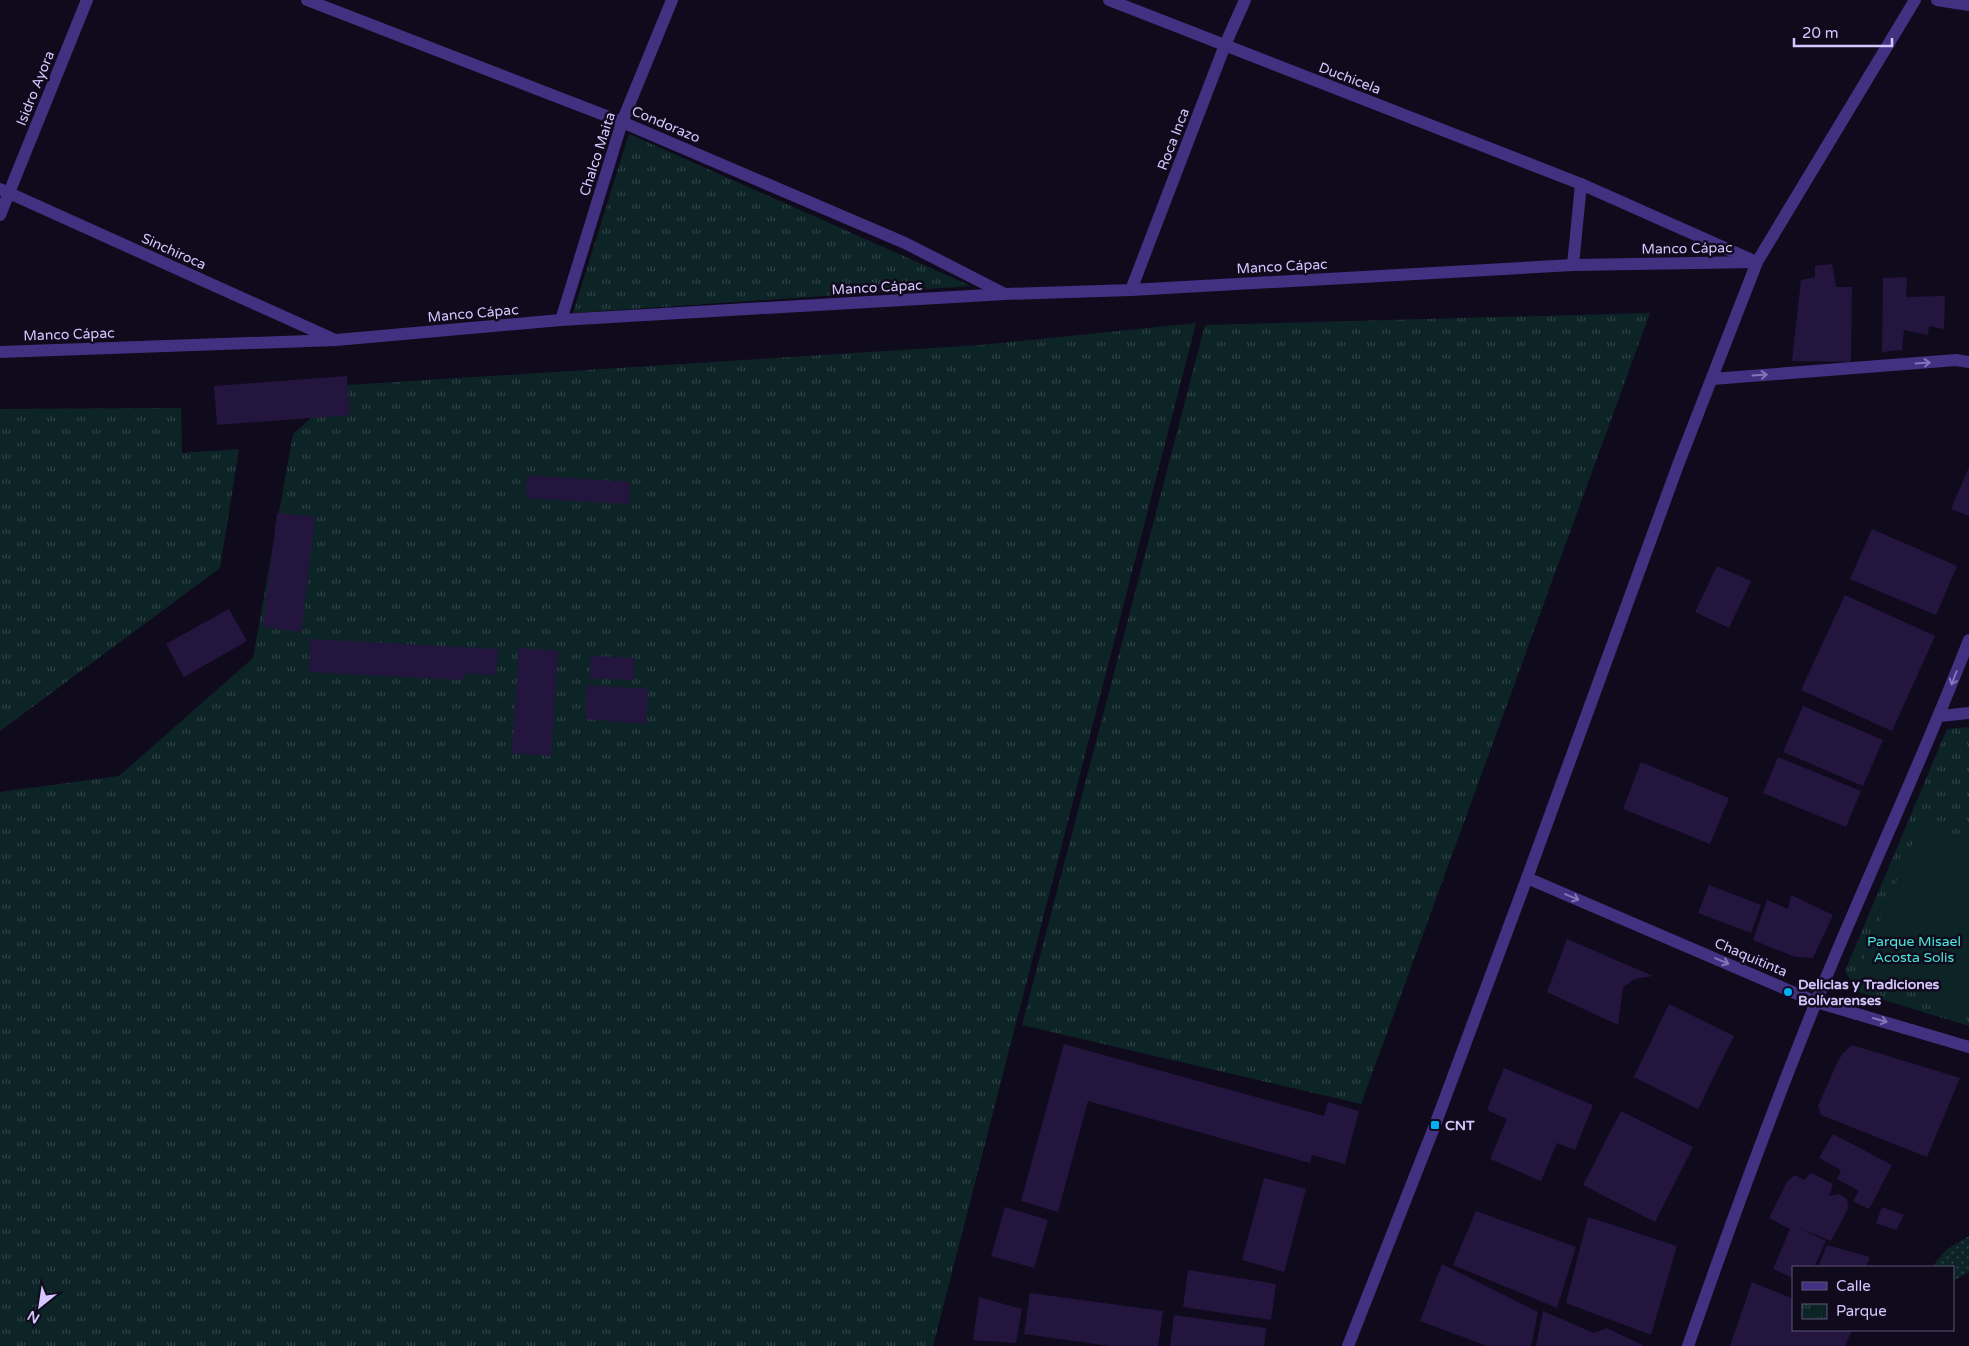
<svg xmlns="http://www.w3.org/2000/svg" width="1969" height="1346" viewBox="0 0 1969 1346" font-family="'Varela Round',sans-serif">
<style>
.grass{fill:url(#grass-dots)}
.park{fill:url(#park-tufts)}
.pitch{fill:#0d2427}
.building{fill:#24153f}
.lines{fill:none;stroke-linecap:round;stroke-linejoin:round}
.minor{stroke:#413180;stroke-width:12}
.tertiary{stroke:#413180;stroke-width:12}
.oneway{stroke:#8474b9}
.poi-dot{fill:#00b0f1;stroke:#100a1d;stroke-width:2}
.labels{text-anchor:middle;stroke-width:5;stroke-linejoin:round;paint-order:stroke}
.street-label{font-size:14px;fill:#d6c6ff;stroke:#100a1d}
.park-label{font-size:14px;fill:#4ae7da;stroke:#100a1d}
.poi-label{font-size:14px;font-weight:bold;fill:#d6c6ff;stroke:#100a1d;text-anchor:start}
</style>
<defs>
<pattern id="grass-dots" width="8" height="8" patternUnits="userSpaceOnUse" patternTransform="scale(1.25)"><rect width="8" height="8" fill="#0d2427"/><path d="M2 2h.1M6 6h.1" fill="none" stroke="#304247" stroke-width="1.8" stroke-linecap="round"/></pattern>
<pattern id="park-tufts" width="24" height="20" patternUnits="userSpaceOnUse" patternTransform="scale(1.25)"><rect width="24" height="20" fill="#0d2427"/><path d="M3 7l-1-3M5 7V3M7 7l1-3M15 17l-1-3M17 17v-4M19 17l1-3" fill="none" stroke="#304247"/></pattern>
</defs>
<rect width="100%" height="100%" fill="#100a1d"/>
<polygon class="grass" points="1969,1236 1969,1272 1953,1281 1953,1267 1932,1267 1946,1250"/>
<g class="park">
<polygon points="629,134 971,286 573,313"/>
<polygon points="1650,313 1361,1104 1022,1025 1205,325"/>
<polygon points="1196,323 933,1346 0,1346 0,792 119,776 253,658 293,434 348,385 981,345"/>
<polygon points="181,408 182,453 239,449 220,568 0,731 0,409"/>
<polygon points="1969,727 1969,1026 1858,992 1845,971 1947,729"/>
</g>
<polygon class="pitch" points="1922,821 1969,841 1969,1015 1859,969"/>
<g class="building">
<polygon points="1832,264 1836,287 1852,287 1851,362 1792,361 1801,280 1815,277 1815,266"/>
<polygon points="1907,277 1906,297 1945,296 1944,329 1929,326 1928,335 1904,330 1902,350 1882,352 1883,278"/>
<polygon points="347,376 350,415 217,425 214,386"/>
<polygon points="1969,467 1969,516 1951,509"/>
<polygon points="527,475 630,482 629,504 526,498"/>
<polygon points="277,513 315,517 301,632 263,627"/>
<polygon points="1872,529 1957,566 1936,615 1850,579"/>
<polygon points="1717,566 1751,581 1729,628 1695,612"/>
<polygon points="1845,595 1935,636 1892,731 1801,690"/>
<polygon points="229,609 247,641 184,677 166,644"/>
<polygon points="310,639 498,649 496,675 465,673 465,680 309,672"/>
<polygon points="519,648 558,651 551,756 512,753"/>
<polygon points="591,656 635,658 634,680 590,678"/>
<polygon points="587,685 648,689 646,724 585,719"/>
<polygon points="1803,706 1883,740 1863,786 1783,752"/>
<polygon points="1778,757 1861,791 1846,827 1763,793"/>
<polygon points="1641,762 1729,798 1710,844 1623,809"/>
<polygon points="1709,885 1761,905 1751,933 1698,913"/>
<polygon points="1791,895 1833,915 1813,958 1795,957 1753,940 1767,900 1788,909"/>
<polygon points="1567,939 1653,976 1635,979 1623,987 1618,1025 1547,992"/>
<polygon points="1669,1004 1734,1036 1698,1109 1634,1077"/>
<polygon points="1064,1044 1324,1116 1328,1102 1359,1111 1345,1164 1312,1155 1310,1163 1088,1101 1058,1212 1021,1201"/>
<polygon points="1852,1045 1960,1078 1927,1157 1821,1115 1818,1106 1837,1063 1843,1053"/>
<polygon points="1504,1068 1593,1105 1575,1150 1557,1143 1541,1181 1490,1159 1507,1119 1487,1110"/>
<polygon points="1621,1111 1693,1147 1655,1222 1583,1185"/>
<polygon points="1833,1134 1892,1165 1869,1209 1853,1201 1859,1191 1837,1179 1841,1170 1819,1158"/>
<polygon points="1811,1173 1833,1184 1829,1196 1839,1194 1847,1199 1848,1209 1831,1241 1799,1228 1826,1241 1814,1267 1793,1267 1793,1278 1773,1269 1790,1229 1769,1218 1788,1180 1795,1175 1804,1180"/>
<polygon points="1264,1178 1306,1189 1284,1272 1242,1260"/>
<polygon points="1005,1207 1048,1220 1034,1268 991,1256"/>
<polygon points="1882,1207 1904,1215 1896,1230 1876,1223"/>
<polygon points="1476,1211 1576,1247 1557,1308 1453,1265"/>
<polygon points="1588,1217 1677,1246 1651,1335 1566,1303"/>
<polygon points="1827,1245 1870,1257 1866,1267 1818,1267"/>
<polygon points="1442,1264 1538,1312 1531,1346 1487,1346 1420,1321"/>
<polygon points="1188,1270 1276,1284 1271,1320 1183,1307"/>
<polygon points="1752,1282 1793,1299 1793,1330 1852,1330 1845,1346 1730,1346"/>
<polygon points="1030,1293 1163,1311 1158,1346 1110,1346 1024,1334"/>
<polygon points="979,1297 1022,1309 1016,1343 973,1340"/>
<polygon points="1543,1311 1594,1333 1607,1328 1644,1346 1536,1346"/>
<polygon points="1174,1315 1266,1328 1264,1346 1170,1346"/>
</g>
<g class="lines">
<g class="minor">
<polyline points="307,0 622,122 905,243 1005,294"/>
<polyline points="1109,0 1581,184 1752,260"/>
<polyline points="1937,0 1969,5"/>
<polyline points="0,189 333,339"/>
<polyline points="0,215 87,0"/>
<polyline points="1573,265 1581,184"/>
<polyline points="1131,290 1225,45 1245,0"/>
<polyline points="561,320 622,122 672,0"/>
<polyline points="0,352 336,340 561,320 1005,294 1131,290 1573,265 1757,262"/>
<polyline points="1712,379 1956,360 1969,362"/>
<polyline points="1940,716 1969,713"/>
<polyline points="1527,878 1816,1002 1969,1047"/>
<path d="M1688 1346C1728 1231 1770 1116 1816 1002 1865 881 1922 762 1969 640"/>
</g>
<polyline class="tertiary" points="1348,1346 1435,1125 1527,878 1678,465 1757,262 1915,0"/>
</g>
<defs><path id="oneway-shaft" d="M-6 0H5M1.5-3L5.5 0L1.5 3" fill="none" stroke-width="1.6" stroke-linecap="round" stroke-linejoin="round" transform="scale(1.25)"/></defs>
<g class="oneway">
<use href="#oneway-shaft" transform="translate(1923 363) rotate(-4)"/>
<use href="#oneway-shaft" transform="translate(1760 375) rotate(-4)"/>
<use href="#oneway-shaft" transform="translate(1954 678) rotate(111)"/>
<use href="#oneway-shaft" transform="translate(1572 897) rotate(23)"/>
<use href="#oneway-shaft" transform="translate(1722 961) rotate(23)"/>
<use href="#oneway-shaft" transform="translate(1880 1020) rotate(16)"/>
</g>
<g class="poi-dot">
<circle cx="1788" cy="992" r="5"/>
<rect x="1430" y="1120" width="10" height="10" rx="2.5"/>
</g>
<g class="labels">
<g class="street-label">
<text transform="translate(1350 78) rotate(21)" y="5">Duchicela</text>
<text transform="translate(35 88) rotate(-68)" y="5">Isidro Ayora</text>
<text transform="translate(666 124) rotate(23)" y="5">Condorazo</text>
<text transform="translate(1173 139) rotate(-69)" y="5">Roca Inca</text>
<text transform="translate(597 154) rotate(-72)" y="5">Chalco Maita</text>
<text transform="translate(1687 248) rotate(-1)" y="5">Manco Cápac</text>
<text transform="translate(174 251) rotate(24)" y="5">Sinchiroca</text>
<text transform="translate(1282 266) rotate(-3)" y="5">Manco Cápac</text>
<text transform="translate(877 287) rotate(-3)" y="5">Manco Cápac</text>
<text transform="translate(473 313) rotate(-5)" y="5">Manco Cápac</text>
<text transform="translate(69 334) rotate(-2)" y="5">Manco Cápac</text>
<text transform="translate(1751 957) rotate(23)" y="5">Chaquitinta</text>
</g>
<g class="park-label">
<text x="1914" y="946">Parque Misael<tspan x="1914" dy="16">Acosta Solis</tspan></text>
</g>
<g class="poi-label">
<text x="1798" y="989">Delicias y Tradiciones<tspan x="1798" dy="16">Bolívarenses</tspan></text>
<text x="1445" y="1130">CNT</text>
</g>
</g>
<rect x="1792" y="1266" width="162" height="65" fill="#100a1d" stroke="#5f5577"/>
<rect x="1802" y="1282" width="25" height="8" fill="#413180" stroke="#5f5577"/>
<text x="1836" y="1291" font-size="15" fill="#d6c6ff">Calle</text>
<rect x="1802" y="1304" width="25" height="15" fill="url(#park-tufts)" stroke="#5f5577"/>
<text x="1836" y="1316" font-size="15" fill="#d6c6ff">Parque</text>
<g transform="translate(40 1306) rotate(210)" stroke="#100a1d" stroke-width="4" paint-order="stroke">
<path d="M0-4L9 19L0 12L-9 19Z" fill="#d6c6ff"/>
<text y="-8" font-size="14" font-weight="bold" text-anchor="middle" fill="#d6c6ff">N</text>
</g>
<path d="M1794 38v8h98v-8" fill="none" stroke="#d6c6ff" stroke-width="2.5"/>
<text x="1802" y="38" font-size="15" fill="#d6c6ff" stroke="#100a1d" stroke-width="4" paint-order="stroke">20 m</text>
</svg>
